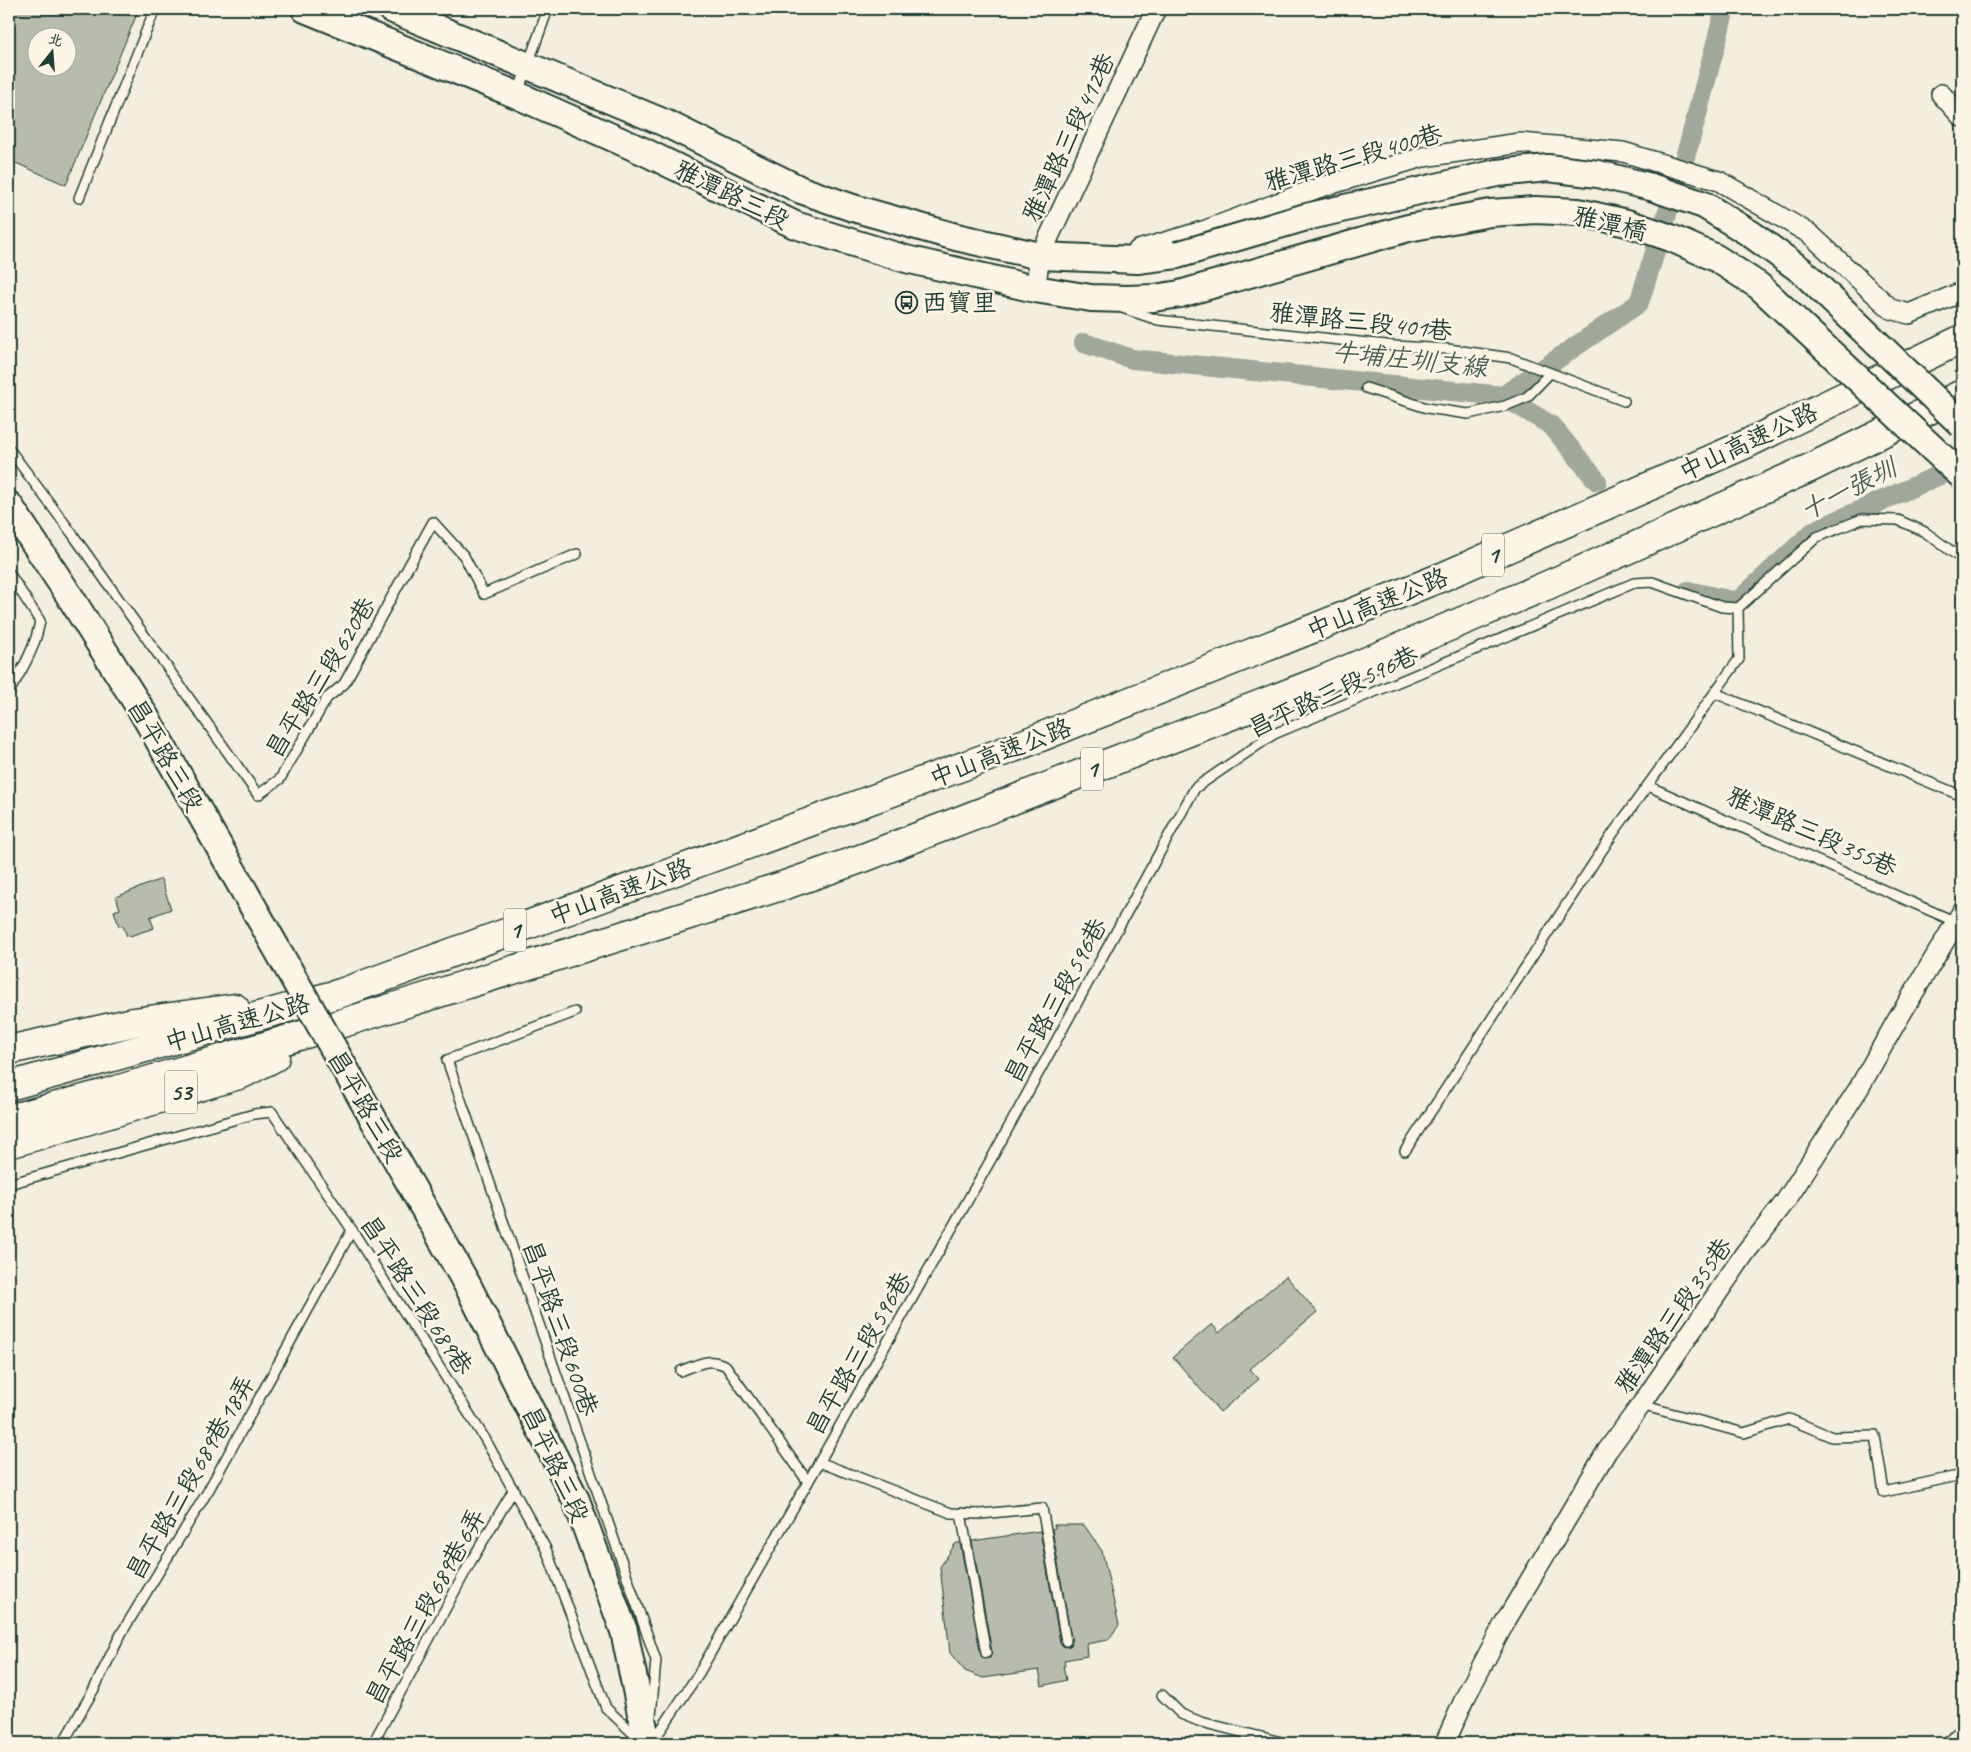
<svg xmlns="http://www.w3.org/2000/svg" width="1971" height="1752" viewBox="0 0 1971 1752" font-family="Caveat,'LXGW WenKai TC',sans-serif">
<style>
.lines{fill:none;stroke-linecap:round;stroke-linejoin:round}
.canal{stroke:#a0a89b;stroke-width:20}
.building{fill:#b8bcae;stroke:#1f3d34;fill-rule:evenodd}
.lane-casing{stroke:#1f3d34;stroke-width:12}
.street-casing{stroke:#1f3d34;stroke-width:22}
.secondary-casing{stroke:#1f3d34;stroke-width:30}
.highway-casing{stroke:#1f3d34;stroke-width:31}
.lane{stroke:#fcf5e5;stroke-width:9}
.street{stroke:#fcf5e5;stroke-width:19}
.secondary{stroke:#fcf5e5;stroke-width:26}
.highway{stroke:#fcf5e5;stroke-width:28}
.secondary-bridge-casing{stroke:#1f3d34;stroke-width:30;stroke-linecap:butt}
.secondary-bridge{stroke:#fcf5e5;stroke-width:26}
.labels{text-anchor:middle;stroke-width:5;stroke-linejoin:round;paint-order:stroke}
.shield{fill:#fcf5e5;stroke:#617469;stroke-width:1}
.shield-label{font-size:24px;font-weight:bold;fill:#1f3d34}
.street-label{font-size:25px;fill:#1f3d34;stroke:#fcf5e5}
.poi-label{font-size:25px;fill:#1f3d34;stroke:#fcf5e5;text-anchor:start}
.water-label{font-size:26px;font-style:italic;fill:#465d53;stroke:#fcf5e5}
</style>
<rect width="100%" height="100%" fill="#f3eede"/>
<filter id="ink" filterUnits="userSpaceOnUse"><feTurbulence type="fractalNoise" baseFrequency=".02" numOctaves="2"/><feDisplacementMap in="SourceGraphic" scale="10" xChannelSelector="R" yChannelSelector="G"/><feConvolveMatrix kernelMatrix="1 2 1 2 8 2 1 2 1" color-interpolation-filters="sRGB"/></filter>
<g filter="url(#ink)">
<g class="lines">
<g class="canal">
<polyline points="1084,343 1132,359 1503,396 1639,303 1689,144 1725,9"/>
<polyline points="1503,396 1552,426 1597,481"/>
<polyline points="1688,591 1737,602 1814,531 1962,465"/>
</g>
</g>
<g class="building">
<path d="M9 9H139L66 185 9 160ZM38 38H68V68H38Z"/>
<polygon points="161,879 171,909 150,917 154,928 127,937 123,925 119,926 114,911 120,909 116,897"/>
<polygon points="1286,1276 1317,1312 1250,1369 1259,1379 1220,1412 1173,1357 1212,1324 1219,1333"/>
<polygon points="1054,1525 1084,1525 1102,1551 1119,1625 1108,1640 1086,1644 1087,1656 1064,1660 1065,1666 1063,1666 1066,1680 1042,1686 1039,1670 983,1678 965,1671 950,1653 940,1567 956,1543 960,1543 982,1657 984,1659 990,1658 992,1652 972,1541 1040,1531 1060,1642 1064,1647 1070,1646 1072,1644 1052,1529 1055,1528"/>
</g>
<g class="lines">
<defs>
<g id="lane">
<polyline points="518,92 548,9"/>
<polyline points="79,198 155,9"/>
<polyline points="1122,308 1158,320 1395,346 1448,349 1511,358 1624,401"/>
<polyline points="1366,388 1427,408 1468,414 1505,406 1527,397 1550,373"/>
<polyline points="9,449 71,532 258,795 280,779 327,698 344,684 433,522 464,556 484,594 577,554"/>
<path d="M9 573 40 621C35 649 23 668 9 692"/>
<polyline points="1715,693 1962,796"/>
<polyline points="1648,786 1956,922"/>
<polyline points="575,1012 447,1060 656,1660 651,1716"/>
<polyline points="1405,1151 1614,832 1739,659 1738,608 1817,537 1862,519 1898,520 1925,532 1962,559"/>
<polyline points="9,1184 254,1114 272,1112 352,1230 485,1439 546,1549 606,1708 639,1739"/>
<path d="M681 1371C699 1364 709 1357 726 1366L808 1482"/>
<polyline points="1641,1405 1744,1433 1789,1419 1832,1437 1875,1436 1884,1492 1962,1475"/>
<polyline points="819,1462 951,1513 981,1514 1042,1508 1066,1641"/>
<polyline points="961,1513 986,1653"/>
<polyline points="1162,1695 1181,1714 1201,1722 1285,1743"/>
<polyline points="63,1743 94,1689 121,1634 208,1491 352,1230"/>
<polyline points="373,1743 470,1563 514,1489"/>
<polyline points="652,1743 699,1673 808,1482 994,1154 1195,788 1274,734 1634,583 1652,582 1722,607 1738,608"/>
</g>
<g id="street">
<polyline points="1941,94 1962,117"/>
<polyline points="1138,250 1206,230 1315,189 1423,157 1520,143 1623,152 1719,181 1810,234 1891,309 1909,314 1962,292"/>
<polyline points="1035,289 1040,256 1156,9"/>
<polyline points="1445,1743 1465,1698 1505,1622 1607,1451 1641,1405 1745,1253 1785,1202 1859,1088 1895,1024 1962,912"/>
<polyline points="1953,1743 1962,1733"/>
</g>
<g id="secondary">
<polyline points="305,9 517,95 645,152 795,225 906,259 1035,289 1091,298 1127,299 1154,298 1180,294"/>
<polyline points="391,9 665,123 801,190 853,208 956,237 1040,256 1137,260 1177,255"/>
<polyline points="9,505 69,595 145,716"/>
<polyline points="468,1286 576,1500 624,1631 647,1743"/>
</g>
<g id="highway">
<polyline points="9,1050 134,1022 235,1008"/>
<polyline points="9,1086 341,993 1013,748 1442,577 1746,444 1962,339"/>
<polyline points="9,1119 106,1093 346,1022 785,885 863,858 1320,681 1548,585 1810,468 1962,394"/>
<polyline points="9,1144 242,1074 275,1057"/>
</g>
</defs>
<use href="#lane" class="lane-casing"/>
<use href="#street" class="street-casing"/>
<use href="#secondary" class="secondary-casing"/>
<use href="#highway" class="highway-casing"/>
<use href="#lane" class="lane"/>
<use href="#street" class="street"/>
<use href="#secondary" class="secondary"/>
<use href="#highway" class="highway"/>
<defs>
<g id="secondary-bridge">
<polyline points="1177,255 1306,217 1497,173 1548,168 1598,174 1651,187 1704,205 1751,234 1802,271 1962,425"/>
<polyline points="1180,294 1408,228 1490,213 1535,210 1578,212 1627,223 1671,238 1716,258 1759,286 1962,476"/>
<polyline points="145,716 468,1286"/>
</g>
</defs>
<use href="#secondary-bridge" class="secondary-bridge-casing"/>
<use href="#secondary-bridge" class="secondary-bridge"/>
</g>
</g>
<defs>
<symbol id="bus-ring" viewBox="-11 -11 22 22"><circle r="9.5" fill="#fcf5e5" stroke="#1f3d34" stroke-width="1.5"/><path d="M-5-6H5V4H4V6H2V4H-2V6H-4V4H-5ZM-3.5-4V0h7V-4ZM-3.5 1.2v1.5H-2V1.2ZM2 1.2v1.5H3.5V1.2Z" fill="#1f3d34"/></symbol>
</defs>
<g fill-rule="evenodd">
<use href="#bus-ring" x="894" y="290" width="25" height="25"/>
</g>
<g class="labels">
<g class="shield">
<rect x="1482" y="533.5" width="22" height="43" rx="4"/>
<rect x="1081" y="747.5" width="22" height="43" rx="4"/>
<rect x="504" y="908.5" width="22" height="43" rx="4"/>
<rect x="165" y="1070.5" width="32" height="43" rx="4"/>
</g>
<g class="shield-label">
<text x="1493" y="563">1</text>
<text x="1092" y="777">1</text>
<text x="515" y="938">1</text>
<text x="181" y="1100">53</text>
</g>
<g class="street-label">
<text transform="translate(1068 137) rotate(-65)" y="9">雅潭路三段412巷</text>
<text transform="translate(1353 157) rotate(-16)" y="9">雅潭路三段400巷</text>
<text transform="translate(732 194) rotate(26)" y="9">雅潭路三段</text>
<text transform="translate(1610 223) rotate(13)" y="9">雅潭橋</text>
<text transform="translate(1361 321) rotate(6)" y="9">雅潭路三段401巷</text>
<text transform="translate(1748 441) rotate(-25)" y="9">中山高速公路</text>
<text transform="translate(1377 603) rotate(-22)" y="9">中山高速公路</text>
<text transform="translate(320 677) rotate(-58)" y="9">昌平路三段620巷</text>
<text transform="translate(1333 691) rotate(-25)" y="9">昌平路三段596巷</text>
<text transform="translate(1000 752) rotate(-21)" y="9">中山高速公路</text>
<text transform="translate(166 755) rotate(60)" y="9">昌平路三段</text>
<text transform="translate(1812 831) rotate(24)" y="9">雅潭路三段355巷</text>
<text transform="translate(620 891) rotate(-20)" y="9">中山高速公路</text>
<text transform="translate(1055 1000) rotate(-61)" y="9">昌平路三段596巷</text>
<text transform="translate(237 1022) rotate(-16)" y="9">中山高速公路</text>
<text transform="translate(366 1106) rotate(60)" y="9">昌平路三段</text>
<text transform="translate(417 1295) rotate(57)" y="9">昌平路三段689巷</text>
<text transform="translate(1673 1315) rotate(-55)" y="9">雅潭路三段355巷</text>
<text transform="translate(561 1328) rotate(71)" y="9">昌平路三段600巷</text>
<text transform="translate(858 1353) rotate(-60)" y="9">昌平路三段596巷</text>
<text transform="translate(556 1464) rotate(65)" y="9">昌平路三段</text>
<text transform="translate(190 1477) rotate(-60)" y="9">昌平路三段689巷18弄</text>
<text transform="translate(425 1606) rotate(-61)" y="9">昌平路三段689巷6弄</text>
</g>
<g class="poi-label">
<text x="922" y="311">西寶里</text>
</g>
<g class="water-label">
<text transform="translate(1410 359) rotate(6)" y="9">牛埔庄圳支線</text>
<text transform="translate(1848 489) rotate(-27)" y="9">十一張圳</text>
</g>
</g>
<rect width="1971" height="1752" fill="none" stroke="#fcf5e5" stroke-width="30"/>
<rect x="15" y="15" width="1941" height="1722" fill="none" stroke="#1f3d34" stroke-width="2" filter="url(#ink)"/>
<g transform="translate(52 52) rotate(17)"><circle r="24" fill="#fcf5e5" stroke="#a4ab9e"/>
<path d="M0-4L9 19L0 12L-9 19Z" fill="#1f3d34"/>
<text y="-8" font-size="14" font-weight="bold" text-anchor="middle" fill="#1f3d34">北</text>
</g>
</svg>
